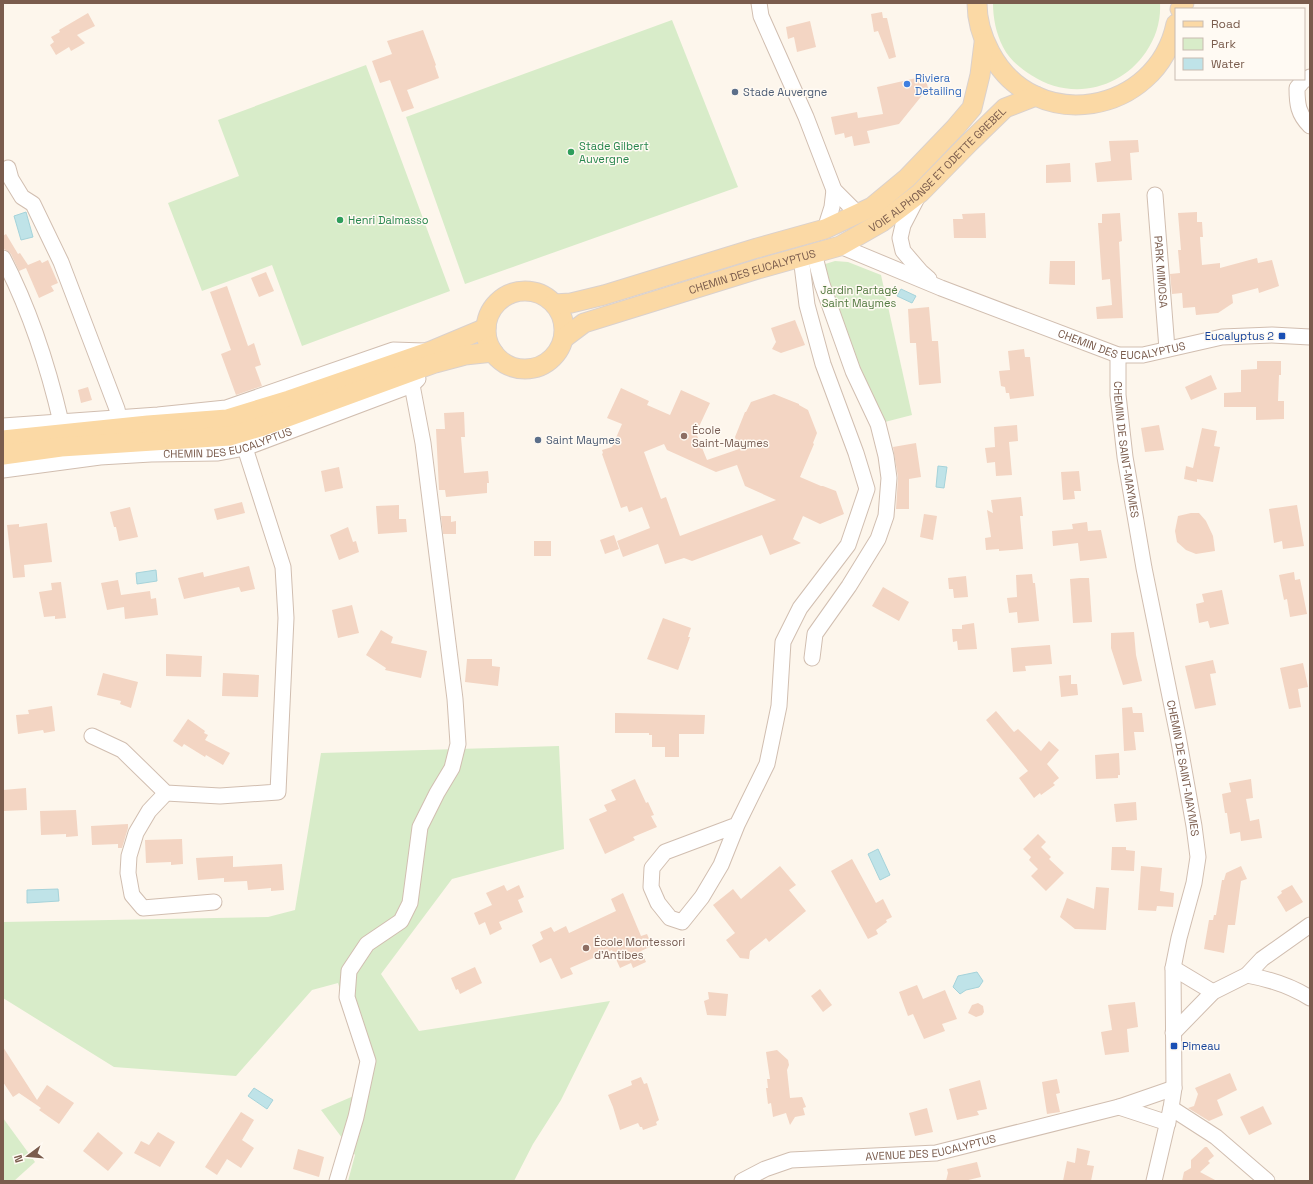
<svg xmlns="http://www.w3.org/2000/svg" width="1313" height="1184" viewBox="0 0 1313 1184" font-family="'Space Grotesk',sans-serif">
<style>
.green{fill:#d8ecc9}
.water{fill:#bfe3e8;stroke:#a5d3da}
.building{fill:#f3d5c3;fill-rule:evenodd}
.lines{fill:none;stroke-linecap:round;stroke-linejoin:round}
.minor-casing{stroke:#d1beb0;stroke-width:17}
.major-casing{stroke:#dad1cd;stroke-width:21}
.minor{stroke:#fff;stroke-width:15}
.major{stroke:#fbd9a5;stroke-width:19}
.shop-dot{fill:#3f7fe0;stroke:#fffaf3;stroke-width:1.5}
.service-dot{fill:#5c6f8a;stroke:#fffaf3;stroke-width:1.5}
.leisure-dot{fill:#2e9e5b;stroke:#fffaf3;stroke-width:1.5}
.transit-dot{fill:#1a4fb4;stroke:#fffaf3;stroke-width:1.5}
.education-dot{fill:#8d6e63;stroke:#fffaf3;stroke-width:1.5}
.labels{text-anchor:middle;stroke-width:3;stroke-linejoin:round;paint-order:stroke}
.shop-label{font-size:11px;fill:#366cbe;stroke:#fffaf3;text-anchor:start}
.service-label{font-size:11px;fill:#4e5e75;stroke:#fffaf3;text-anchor:start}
.leisure-label{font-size:11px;fill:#27864d;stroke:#fffaf3;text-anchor:start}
.street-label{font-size:11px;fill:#7a5c4d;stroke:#fffaf3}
.park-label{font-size:11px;fill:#537a41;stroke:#fffaf3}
.transit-label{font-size:11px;fill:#164399;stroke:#fffaf3;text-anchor:end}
.education-label{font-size:11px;fill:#785e54;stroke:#fffaf3;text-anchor:start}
</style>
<rect width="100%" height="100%" fill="#fdf6ec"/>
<g class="green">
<path d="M993 3H1160C1161 21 1156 37 1146 52 1120 90 1070 101 1031 75 1020 68 1009 59 1003 47 996 33 993 18 993 3Z"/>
<polygon points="672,20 738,187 465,284 406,117"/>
<polygon points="366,65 450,291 302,346 272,265 202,291 168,203 239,176 218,120"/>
<polygon points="835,261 848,262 881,275 912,415 881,423 863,381 822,265"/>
<polygon points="559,746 564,849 452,879 381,974 419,1031 610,1001 561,1100 533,1144 514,1181 348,1181 355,1155 321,1110 370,1089 338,983 312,990 236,1076 114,1067 3,998 3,922 268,917 295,910 321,753"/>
<polygon points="3,1118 35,1162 14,1181 3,1181"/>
</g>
<g class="water">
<polygon points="26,212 33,237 21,240 14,216"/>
<polygon points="901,289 916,296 912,303 897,296"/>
<polygon points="938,466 947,467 944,488 936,487"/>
<polygon points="156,570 157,581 137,584 136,573"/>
<polygon points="878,849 890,875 880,880 868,854"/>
<polygon points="58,889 59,901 27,903 27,890"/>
<polygon points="977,972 983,981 979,987 966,990 960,994 953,987 958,976"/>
<polygon points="254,1088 273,1100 267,1109 248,1096"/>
</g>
<g class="building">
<polygon points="882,12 883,18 887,18 896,57 889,59 878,31 874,32 871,14"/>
<polygon points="88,13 95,26 77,35 85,43 71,51 69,47 56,55 50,45 54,42 51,37 60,32 59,30"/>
<polygon points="810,21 816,47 797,52 794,37 788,39 786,27"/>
<polygon points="423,30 436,65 435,66 439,78 407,90 414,108 402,112 390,80 380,83 372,61 392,54 387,41"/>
<polygon points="925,76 928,88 899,124 867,131 870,143 854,146 852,136 845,138 844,133 835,135 831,117 857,112 858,118 883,114 877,87"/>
<polygon points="1138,140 1139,152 1130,153 1132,180 1097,182 1095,163 1111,161 1109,141"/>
<polygon points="1070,163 1071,182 1046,183 1046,165"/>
<polygon points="1197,212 1197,222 1202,222 1203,237 1200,237 1202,265 1220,263 1220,268 1257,258 1258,263 1272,260 1279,286 1259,293 1258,288 1232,295 1233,303 1218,313 1196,315 1195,307 1183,308 1182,293 1172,294 1170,274 1180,273 1178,250 1181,250 1178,213"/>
<polygon points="985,213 986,238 954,238 953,219 963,219 962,214"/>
<polygon points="1120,213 1122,241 1119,242 1123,318 1097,319 1096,307 1112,305 1110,279 1102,280 1098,223 1102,223 1102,214"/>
<polygon points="6,234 18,254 20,253 28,265 40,260 42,263 48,260 58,283 51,286 54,291 39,298 26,268 19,271 11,254 3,248 3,236"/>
<polygon points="1050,261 1075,261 1075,285 1049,284"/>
<polygon points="266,272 274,291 259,297 251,278"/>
<polygon points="227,286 248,346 254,343 261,365 255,367 262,386 236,395 221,354 231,350 210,292"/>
<polygon points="929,307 932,341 938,341 941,383 919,385 916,343 910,343 908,309"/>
<polygon points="795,320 805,345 781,353 772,349 776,342 771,328"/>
<polygon points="1024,349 1025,357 1030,357 1034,396 1010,399 1009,393 1006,393 1005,387 1001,386 999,371 1010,370 1008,351"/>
<polygon points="1257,361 1281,361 1281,375 1279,375 1278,401 1284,401 1284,419 1256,420 1256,407 1224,407 1224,393 1241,392 1241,370 1257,369"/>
<polygon points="1211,375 1217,389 1191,400 1185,387"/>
<polygon points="88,387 92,400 81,403 78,390"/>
<path d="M621 388 649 401 647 405 670 415 681 390 710 403 696 433 707 460 739 449 735 437 745 412H746L751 402 774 394 799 404V405L808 410 817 433 813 443 814 444 800 477 821 486H823L836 491 844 514 820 524 803 516 793 539 801 543 770 555 762 535 692 561 684 558 665 564 658 544 623 557 617 541 650 528 642 507 629 512 627 506 621 508 602 454 603 453 602 450 612 447 622 424 607 418ZM664 444 667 450 716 472 737 465 745 486 776 500 680 536 666 497 661 499 644 452Z"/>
<polygon points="464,412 465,437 461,437 464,473 488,471 489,483 487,483 487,493 446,497 445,490 439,490 436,429 445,429 444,413"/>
<polygon points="1017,425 1018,441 1009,442 1012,475 996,476 995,462 987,463 985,448 995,447 994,427"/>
<polygon points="1159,425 1164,450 1145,452 1141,428"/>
<polygon points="1202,428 1217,431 1214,446 1220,447 1213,482 1197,479 1197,482 1184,479 1186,466 1193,468"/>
<polygon points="916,443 921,477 909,479 909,509 896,509 898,477 893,447"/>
<polygon points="339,467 343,488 325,492 321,471"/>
<polygon points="1079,471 1081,491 1074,491 1075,499 1063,500 1061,472"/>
<polygon points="1021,497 1023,516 1020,516 1023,549 999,551 999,549 986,550 985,538 991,537 987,510 993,513 991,500"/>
<polygon points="242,502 245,513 217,520 214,509"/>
<polygon points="399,505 399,519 406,519 407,532 378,534 376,506"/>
<polygon points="1297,505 1304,546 1283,549 1282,541 1274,543 1269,509"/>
<polygon points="130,507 138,537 119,541 116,527 114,527 110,512"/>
<polygon points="1191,513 1199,513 1206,521 1213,536 1215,551 1196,554 1186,550 1177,542 1175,531 1178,516"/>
<polygon points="924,514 937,516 933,540 920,537"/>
<polygon points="441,516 451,516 451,522 456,521 456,534 443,534"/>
<polygon points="1087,522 1088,531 1101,530 1107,558 1080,561 1078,543 1053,546 1052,531 1073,529 1072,524"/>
<polygon points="47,523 52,562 24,565 25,577 13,578 7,525 19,524 19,527"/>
<polygon points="348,527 353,542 356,541 359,552 339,560 330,535"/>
<polygon points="614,535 619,549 605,554 600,540"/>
<rect x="534" y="541" width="17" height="15"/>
<polygon points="249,566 255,589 241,592 239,587 184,599 178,578 203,572 204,577"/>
<polygon points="1294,572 1295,580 1300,579 1307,614 1290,617 1287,599 1284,600 1279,575"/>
<polygon points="1032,574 1033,583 1035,583 1039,621 1018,623 1017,612 1009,613 1007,598 1017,597 1016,575"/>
<polygon points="966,576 968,597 954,598 953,589 949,589 948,578"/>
<polygon points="1080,578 1089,578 1092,622 1073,623 1070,579"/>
<polygon points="118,580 121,595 150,591 151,599 156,598 158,615 125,619 124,607 107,610 101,583"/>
<polygon points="61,582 66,618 55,619 55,616 44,617 39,592 52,590 51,583"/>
<polygon points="883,587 909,602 899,621 872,606"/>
<polygon points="1222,590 1229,624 1210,628 1208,621 1199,623 1196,604 1204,602 1202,594"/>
<polygon points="352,605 359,633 338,638 332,610"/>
<polygon points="663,618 691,628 688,637 690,637 678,670 647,659"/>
<polygon points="974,623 977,649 958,650 957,641 953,642 952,629 962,629 962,625"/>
<polygon points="381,630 393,637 391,643 427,651 421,678 385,670 386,668 366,655"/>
<polygon points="1134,632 1136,655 1142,681 1123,685 1111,648 1111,633"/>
<polygon points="1050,645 1052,664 1025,666 1026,671 1013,672 1011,648"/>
<polygon points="166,654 202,656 201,677 166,676"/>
<polygon points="467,659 492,659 492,666 500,667 498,686 465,682"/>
<polygon points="1213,660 1216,673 1210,674 1216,705 1195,709 1185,666"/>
<polygon points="1303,663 1308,687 1298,689 1301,707 1289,709 1280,668"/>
<polygon points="103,673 138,682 131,708 120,704 121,701 97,695"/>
<polygon points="223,673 259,675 258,697 222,696"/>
<polygon points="1071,675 1071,684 1077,684 1078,695 1061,697 1059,676"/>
<polygon points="52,706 55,731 44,733 43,730 18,734 16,715 29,714 28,710"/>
<polygon points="1132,707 1133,713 1142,713 1144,732 1134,732 1136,750 1124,751 1122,708"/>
<polygon points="996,711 1014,732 1018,729 1041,751 1049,741 1059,750 1047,764 1059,778 1053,783 1055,785 1041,795 1040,793 1034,798 1019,778 1028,771 986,720"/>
<polygon points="615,713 705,715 704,734 679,734 679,757 665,757 665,747 652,747 652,735 649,735 649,733 615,733"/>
<polygon points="188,719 205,731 204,733 208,735 205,740 230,753 223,765 206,755 205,757 184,744 182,747 173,741"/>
<polygon points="1119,753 1120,775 1118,775 1118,778 1096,779 1095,755"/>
<polygon points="635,779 646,803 648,802 654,815 651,816 657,827 633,837 635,840 605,854 589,819 607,811 604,805 616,800 611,790"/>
<polygon points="1251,779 1253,798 1246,799 1250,821 1259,819 1262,838 1241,841 1240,832 1230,834 1227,813 1225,813 1222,794 1231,792 1229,783"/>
<polygon points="26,788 27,810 3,811 3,790"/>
<polygon points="1136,802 1137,820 1116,822 1114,804"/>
<polygon points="76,810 78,836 66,837 66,834 41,835 40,811"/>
<polygon points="128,824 128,828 122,848 118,848 118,844 92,845 91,826"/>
<polygon points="1038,834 1046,842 1041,847 1051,857 1049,859 1064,873 1046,891 1031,876 1038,869 1029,860 1031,857 1023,849"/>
<polygon points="182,839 183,864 171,865 171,862 146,863 145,840"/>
<polygon points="1112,847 1126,847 1126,850 1135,851 1134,871 1111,870"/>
<polygon points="233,856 233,867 282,864 284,890 271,891 271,888 248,890 247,881 224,882 224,878 198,880 196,858"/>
<polygon points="852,859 876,903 883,899 892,917 886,920 887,922 876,930 878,934 868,939 831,871"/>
<polygon points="780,866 796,885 789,890 806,911 769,942 766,938 750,951 749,959 740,958 726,940 735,933 713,905 733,889 741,899"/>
<polygon points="1141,866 1162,868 1160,891 1174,893 1173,907 1157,906 1156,911 1138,910"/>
<polygon points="1241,866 1247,879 1241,881 1235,925 1228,925 1224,953 1204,949 1209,920 1213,920 1214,915 1216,915 1222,880 1224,880 1226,873"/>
<polygon points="504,885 507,891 519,885 524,897 518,900 523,912 499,922 502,929 490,935 485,922 479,925 474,913 492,905 486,893"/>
<polygon points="1292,885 1303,902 1286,912 1277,897 1282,893 1281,891"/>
<polygon points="1096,887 1109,888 1106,930 1075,929 1060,917 1067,898 1094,909"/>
<polygon points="623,893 641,936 647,934 652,946 641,951 646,962 633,968 631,963 620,968 612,950 570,968 573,974 561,979 551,958 540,963 532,945 543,939 540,932 551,927 554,932 566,926 569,933 616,911 611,899"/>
<polygon points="475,967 482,983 460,994 458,989 456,990 451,978"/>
<polygon points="917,985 923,999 945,990 957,1019 942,1024 945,1031 924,1039 913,1014 908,1016 899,992"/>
<polygon points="820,989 832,1005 823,1012 811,996"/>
<polygon points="708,992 728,994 726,1016 707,1015 704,1001 709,999"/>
<polygon points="1135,1002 1138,1027 1127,1029 1129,1052 1105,1055 1101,1032 1112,1030 1108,1005"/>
<polygon points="978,1003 983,1006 984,1012 982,1015 976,1017 968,1013 972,1005"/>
<polygon points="3,1047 37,1100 47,1085 74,1103 59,1124 39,1110 41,1108 19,1093 13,1097 3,1082"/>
<polygon points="777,1050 788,1060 789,1065 787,1070 790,1098 802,1097 806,1107 803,1108 805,1115 795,1117 790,1125 786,1113 773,1117 771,1103 768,1104 766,1088 768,1088 767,1079 770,1079 766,1052"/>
<polygon points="1230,1073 1237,1090 1217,1100 1223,1115 1209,1121 1188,1108 1194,1106 1198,1094 1195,1088"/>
<polygon points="641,1077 644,1084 647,1083 659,1120 656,1122 657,1125 643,1130 642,1127 640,1127 638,1123 620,1130 613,1107 608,1095 632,1085 631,1081"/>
<polygon points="1057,1079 1060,1093 1056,1094 1060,1112 1047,1114 1042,1082"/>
<polygon points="980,1080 987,1109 977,1111 979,1115 957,1120 949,1089"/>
<polygon points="1263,1106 1272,1124 1249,1135 1240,1117"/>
<polygon points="927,1108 933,1132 915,1136 909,1113"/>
<polygon points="241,1112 254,1120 242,1140 254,1148 241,1168 227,1159 217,1175 205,1167"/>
<polygon points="98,1132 123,1153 108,1171 83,1151"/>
<polygon points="158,1132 175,1142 160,1167 134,1153 141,1141 149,1145"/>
<polygon points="1205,1147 1207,1147 1214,1156 1208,1161 1210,1163 1200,1172 1217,1181 1182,1181 1184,1172 1191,1168 1191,1160"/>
<polygon points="1077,1148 1090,1151 1087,1165 1094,1166 1091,1181 1063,1181 1067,1161 1075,1163"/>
<polygon points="298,1149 324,1157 319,1177 293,1169"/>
<polygon points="977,1162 981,1177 964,1181 946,1181 948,1173 947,1169"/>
</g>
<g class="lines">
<defs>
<g id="minor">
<polyline points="759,3 761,16 806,117 834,190 858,214"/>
<path d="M1310 77 1303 81 1297 88C1297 104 1298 114 1310 126"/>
<polyline points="8,168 11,179 22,197 33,204 61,262 117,409 119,418"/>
<path id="s1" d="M1155 195 1167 349"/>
<polyline points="918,196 903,225 900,238 903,251 921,272 929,279"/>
<polyline points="825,229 832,207 834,190"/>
<path id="s2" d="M840 246 941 288 1118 355H1143L1222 337 1272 335 1310 337"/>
<path d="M3 258C30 310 48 366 61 422"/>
<path id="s3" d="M1118 355V395L1125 457 1144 568 1178 736 1194 826 1198 857 1194 883 1179 938 1173 968 1174 1088 1171 1108 1154 1181"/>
<polyline points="3,426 158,415 226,408 393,350 424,351"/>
<path id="s4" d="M3 470 100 457 151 454 218 453 245 448 412 385 418 379"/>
<polyline points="812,658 815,634 849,586 878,539 886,516 889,478 886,456 878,424 853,371 822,284 814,253"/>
<polyline points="92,736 122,750 166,793 220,796 278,792 286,618 283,567 245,448"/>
<polyline points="166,793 149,811 136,833 129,856 128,873 132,895 143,908 214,902"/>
<polyline points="737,825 721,865 702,897 682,922 670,918 658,903 651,887 652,868 665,852 737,825 767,764 779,706 783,642 800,608 848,545 867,489 856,453 823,364 807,305 801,257"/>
<polyline points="1173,968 1213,992"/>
<path d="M1247 975C1269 979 1291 986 1310 998"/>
<polyline points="1173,1033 1213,992 1247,975 1262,959 1310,925"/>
<polyline points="1119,1107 1168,1123"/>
<polyline points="1171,1108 1216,1137 1267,1181"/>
<polyline points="337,1181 356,1117 368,1061 347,997 349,971 367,944 401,921 410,903 420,827 437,793 452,768 458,744 455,699 423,443 412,385"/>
<path id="s5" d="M742 1181 765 1169 791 1160 936 1153 1119 1107 1174 1088"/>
</g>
<g id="major">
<path d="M977 3C977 21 982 37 990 52 1034 136 1157 115 1176 24"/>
<polyline points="1180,9 1184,3"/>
<circle cx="525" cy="330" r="39"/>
<polyline points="554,304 571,303 604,295 757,248 825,229 872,207 907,178 955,128 972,108 980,75 984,43"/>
<path id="s6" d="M564 338 584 323 758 269 840 246 882 222 920 193 970 142 1005 108 1036 96"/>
<polyline points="3,440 148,425 227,419 289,400 431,351 486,328"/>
<polyline points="3,455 61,447 230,436 260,427 435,363 465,355 493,352"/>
</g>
</defs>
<use href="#minor" class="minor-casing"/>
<use href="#major" class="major-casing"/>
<use href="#minor" class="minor"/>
<use href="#major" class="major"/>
</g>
<circle class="shop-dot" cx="907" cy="84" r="4"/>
<g class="service-dot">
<circle cx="735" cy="92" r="4"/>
<circle cx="538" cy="440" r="4"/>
</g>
<g class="leisure-dot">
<circle cx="571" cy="152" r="4"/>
<circle cx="340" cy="220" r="4"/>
</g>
<g class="transit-dot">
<rect x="1278" y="332" width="8" height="8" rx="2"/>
<rect x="1170" y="1042" width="8" height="8" rx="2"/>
</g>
<g class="education-dot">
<circle cx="684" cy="436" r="4"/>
<circle cx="586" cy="948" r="4"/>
</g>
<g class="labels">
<g class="shop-label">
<text x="915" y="82">Riviera<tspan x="915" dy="13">Detailing</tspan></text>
</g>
<g class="service-label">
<text x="743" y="96">Stade Auvergne</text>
<text x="546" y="444">Saint Maymes</text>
</g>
<g class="leisure-label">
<text x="579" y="150">Stade Gilbert<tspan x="579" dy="13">Auvergne</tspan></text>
<text x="348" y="224">Henri Dalmasso</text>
</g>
<g class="street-label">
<text dy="4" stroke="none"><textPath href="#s6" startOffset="417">VOIE ALPHONSE ET ODETTE GREBEL</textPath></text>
<text dy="4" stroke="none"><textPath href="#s6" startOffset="201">CHEMIN DES EUCALYPTUS</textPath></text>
<text dy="4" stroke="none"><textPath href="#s1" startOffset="77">PARK MIMOSA</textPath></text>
<text dy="4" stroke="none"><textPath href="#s2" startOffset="301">CHEMIN DES EUCALYPTUS</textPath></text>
<text dy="4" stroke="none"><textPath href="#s4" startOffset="227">CHEMIN DES EUCALYPTUS</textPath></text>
<text dy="4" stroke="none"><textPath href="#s3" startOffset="95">CHEMIN DE SAINT-MAYMES</textPath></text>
<text dy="4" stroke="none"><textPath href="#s3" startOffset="419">CHEMIN DE SAINT-MAYMES</textPath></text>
<text dy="4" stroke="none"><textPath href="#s5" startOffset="194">AVENUE DES EUCALYPTUS</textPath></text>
</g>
<g class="park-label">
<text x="859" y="294">Jardin Partagé<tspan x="859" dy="13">Saint Maymes</tspan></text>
</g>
<g class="transit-label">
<text x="1274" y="340">Eucalyptus 2</text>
<text x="1182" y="1050" text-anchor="start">Pimeau</text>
</g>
<g class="education-label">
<text x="692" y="434">École<tspan x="692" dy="13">Saint-Maymes</tspan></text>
<text x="594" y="946">École Montessori<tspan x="594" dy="13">d'Antibes</tspan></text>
</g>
</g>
<rect width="1313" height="1184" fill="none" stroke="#7a5c4d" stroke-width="8"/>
<rect x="1175" y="8" width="130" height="72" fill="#fffaf3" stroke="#cabbb1"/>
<rect x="1183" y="21" width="20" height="6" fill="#fbd9a5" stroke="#cabbb1"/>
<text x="1211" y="28" font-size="12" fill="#7a5c4d">Road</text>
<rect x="1183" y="38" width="20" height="12" fill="#d8ecc9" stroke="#cabbb1"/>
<text x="1211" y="48" font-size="12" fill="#7a5c4d">Park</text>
<rect x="1183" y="58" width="20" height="12" fill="#bfe3e8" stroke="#cabbb1"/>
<text x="1211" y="68" font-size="12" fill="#7a5c4d">Water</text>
<g transform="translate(28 1156) rotate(254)" stroke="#fffaf3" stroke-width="3" paint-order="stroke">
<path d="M0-3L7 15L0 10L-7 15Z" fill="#7a5c4d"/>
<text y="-6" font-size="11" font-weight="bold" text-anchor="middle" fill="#7a5c4d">N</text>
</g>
</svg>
